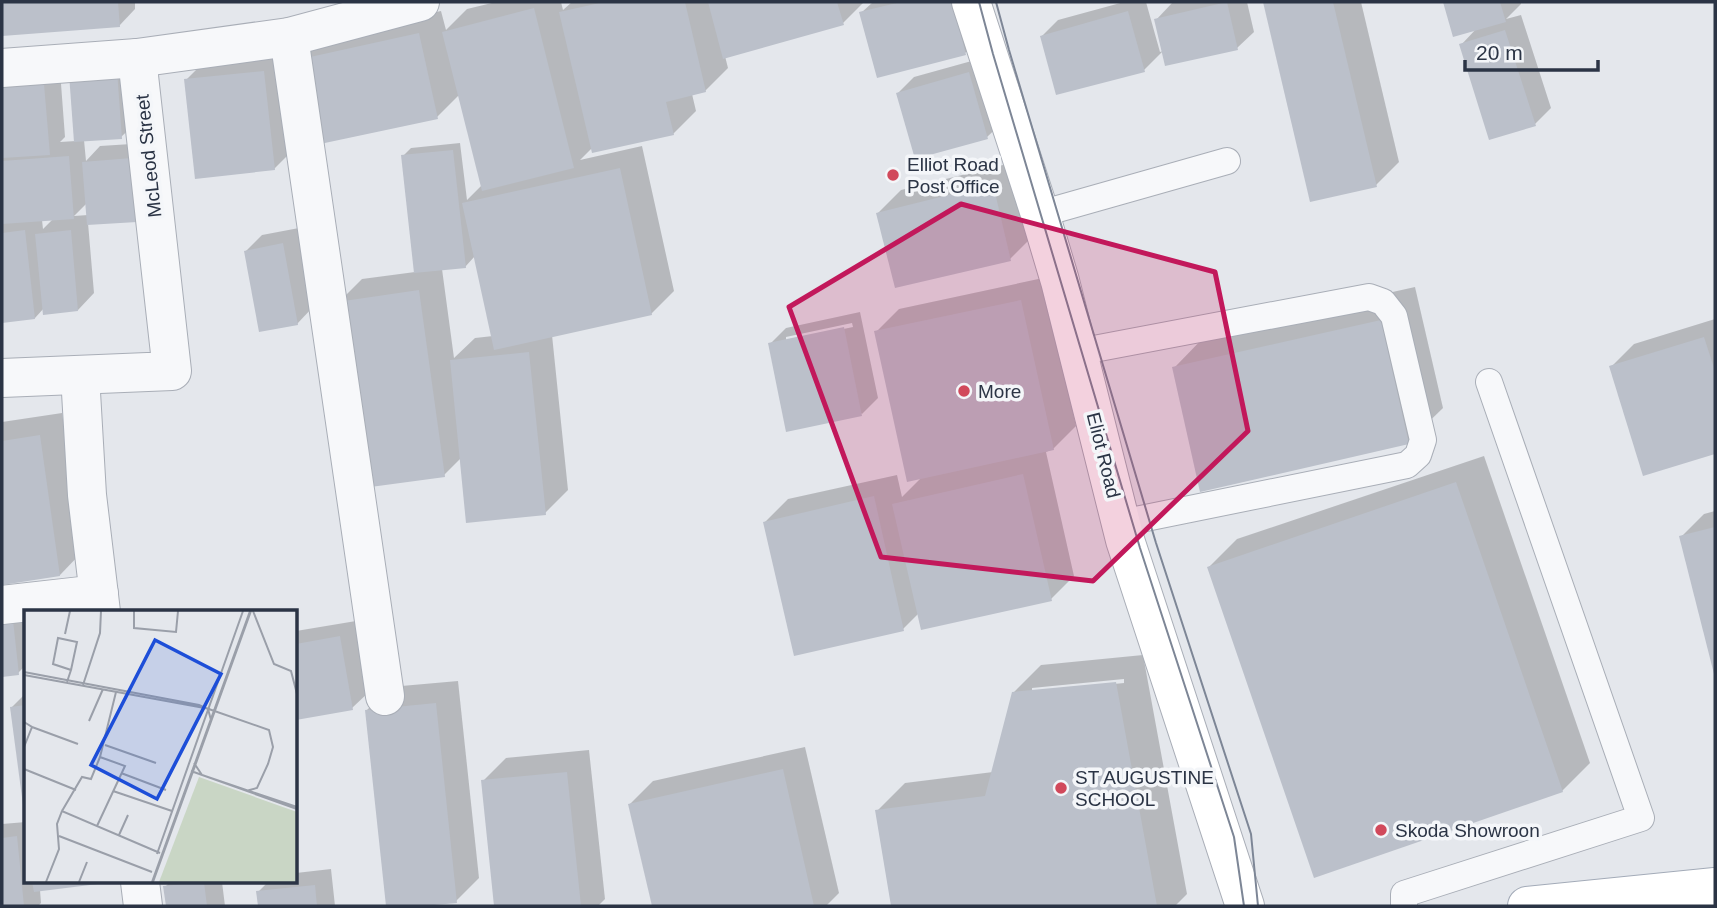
<svg xmlns="http://www.w3.org/2000/svg" width="1717" height="908" viewBox="0 0 1717 908" font-family="Arial,sans-serif">
<style>
.shadow{fill:#0003;fill-rule:evenodd}
.building{fill:#bbc0ca}
.lines{fill:none;stroke-linecap:round;stroke-linejoin:round}
.lane-casing{stroke:#a9aeb7;stroke-width:28}
.street-casing{stroke:#a9aeb7;stroke-width:40}
.secondary-casing{stroke:#a9aeb7;stroke-width:40}
.primary-casing{stroke:#a3abb8;stroke-width:40}
.lane{stroke:#f7f8fa;stroke-width:26}
.street{stroke:#f7f8fa;stroke-width:38}
.secondary{stroke:#fff;stroke-width:38}
.primary{stroke:#fff;stroke-width:38}
.tram{stroke:#7d8696;stroke-width:2}
.marked{fill:#c2185b;fill-opacity:0.2;stroke:#c2185b;stroke-width:5;stroke-linejoin:round}
.poi-dot{fill:#d1495b;stroke:#f4f6f9;stroke-width:2.5}
.labels{text-anchor:middle;stroke-width:7;stroke-linejoin:round;paint-order:stroke}
.street-label{font-size:19px;fill:#2b3445;stroke:#f4f6f9}
.poi-label{font-size:19px;fill:#2b3445;stroke:#f4f6f9;text-anchor:start}
.inset-road{fill:none;stroke:#9a9fa9;stroke-width:2}
.view{fill:#1d4ed8;fill-opacity:0.15;stroke:#1d4ed8;stroke-width:3.5}
.inset-edge{fill:none;stroke:#2b3445;stroke-width:3.5}
</style>
<rect width="100%" height="100%" fill="#e4e7ec"/>
<g class="shadow">
<polygon points="2,2 135,2 135,9 119,26 2,34"/>
<path d="M496 2H561L563 10 572 2H864L843 23 725 56 728 68 705 91 692 94 696 111 673 134 592 148 580 160 642 146 674 291 651 314 552 335 568 490 545 513 461 458 444 475 339 302 362 279 415 272 403 156 411 148 460 143 467 200 482 185 459 95 437 117 303 59 326 36 441 11 446 30 467 9ZM475 256 493 336 475 338 454 358 442 269 465 267Z"/>
<polygon points="873,2 973,2 982,37 965,53 861,13"/>
<polygon points="1124,2 1146,2 1160,52 1163,51 1144,70 1042,36 1058,20"/>
<polygon points="1179,2 1247,2 1254,32 1237,48 1156,20 1172,3"/>
<polygon points="1265,2 1361,2 1399,162 1376,185 1311,200"/>
<polygon points="1445,2 1521,2 1521,4 1506,19 1521,15 1551,108 1535,124 1461,45 1477,28 1454,35"/>
<path d="M133 55 138 121 121 137 84 140 86 161 100 146 147 143 88 223 94 293 78 310 44 308 35 318 2 321V61L59 57 65 137 60 142 76 141ZM87 203 88 215 74 216ZM53 219 43 229 42 220Z"/>
<polygon points="280,55 291,152 274,169 186,80 202,64"/>
<polygon points="986,57 1004,121 987,137 898,93 914,77"/>
<polygon points="1015,162 1033,236 1010,259 878,213 901,190"/>
<polygon points="299,228 313,307 297,324 246,251 262,235"/>
<polygon points="1043,278 1076,426 1053,449 1046,452 1074,576 1051,599 919,613 903,629 765,522 788,499 897,475 902,497 922,477 876,332 899,309"/>
<polygon points="1415,287 1443,408 1408,442 1174,368 1208,333"/>
<path d="M860 312 878 398 862 414 770 344 786 328ZM852 323 853 327 786 341V337Z"/>
<polygon points="1715,319 1715,452 1644,474 1611,367 1634,344"/>
<polygon points="62,413 83,551 60,575 2,583 2,422"/>
<polygon points="1484,456 1590,763 1562,791 1209,567 1237,539"/>
<polygon points="1715,511 1715,671 1681,537 1704,514"/>
<polygon points="2,598 26,612 26,665 18,673 2,675"/>
<polygon points="356,621 369,692 352,708 296,718 296,631"/>
<path d="M1143 655 1187 894 1175 906H892L877 811 905 783 993 772 1013 693 1041 665ZM1124 679V683L1032 692V688Z"/>
<polygon points="458,681 479,878 456,901 406,906 387,906 367,710 390,687"/>
<polygon points="26,693 26,819 12,707"/>
<polygon points="805,747 839,893 826,906 654,906 630,804 653,781"/>
<polygon points="589,750 605,899 598,906 496,906 483,781 506,758"/>
<polygon points="26,822 26,882 106,882 40,890 41,903 38,906 2,906 2,824"/>
<polygon points="331,869 335,906 260,906 258,892 268,882 296,882 296,873"/>
<polygon points="170,882 222,882 225,906 167,906 165,887"/>
</g>
<g class="building">
<polygon points="2,2 118,2 120,27 2,36"/>
<polygon points="604,2 685,2 706,92 666,102 674,135 592,153 559,12"/>
<polygon points="708,2 837,2 844,25 723,59"/>
<polygon points="901,2 953,2 966,55 877,78 859,12"/>
<polygon points="1227,2 1238,50 1165,66 1154,19"/>
<polygon points="1263,2 1333,2 1377,187 1310,202"/>
<polygon points="1443,2 1500,2 1506,22 1453,37"/>
<polygon points="534,8 574,168 482,191 442,32"/>
<polygon points="1128,11 1145,72 1056,95 1040,36"/>
<polygon points="1505,30 1536,126 1489,140 1459,44"/>
<polygon points="419,33 438,119 320,144 301,59"/>
<polygon points="117,70 122,139 74,142 69,74"/>
<polygon points="264,71 275,170 195,179 184,79"/>
<polygon points="43,72 50,155 2,158 2,75"/>
<polygon points="969,72 988,139 915,159 896,93"/>
<polygon points="453,150 466,268 414,273 401,155"/>
<polygon points="69,156 74,219 2,224 2,161"/>
<polygon points="132,158 137,222 87,225 82,162"/>
<polygon points="620,168 652,315 494,350 462,203"/>
<polygon points="993,184 1011,261 895,288 876,213"/>
<polygon points="25,230 35,319 2,323 2,233"/>
<polygon points="71,230 78,311 43,315 35,234"/>
<polygon points="283,243 298,325 259,332 244,251"/>
<polygon points="419,290 445,477 363,488 337,302"/>
<polygon points="1021,300 1054,450 907,482 874,331"/>
<polygon points="1381,320 1409,444 1200,492 1172,367"/>
<polygon points="844,327 862,416 786,432 768,343"/>
<polygon points="1704,337 1715,371 1715,454 1643,476 1609,366"/>
<polygon points="529,352 546,515 466,523 450,360"/>
<polygon points="40,435 60,576 2,585 2,441"/>
<polygon points="1023,474 1052,601 921,630 892,504"/>
<polygon points="1456,482 1563,792 1314,878 1207,567"/>
<polygon points="874,496 904,631 794,656 763,522"/>
<polygon points="1715,527 1715,674 1714,674 1679,536"/>
<polygon points="12,611 19,675 2,677 2,612"/>
<polygon points="340,636 353,710 296,720 296,644"/>
<polygon points="1116,682 1157,906 891,906 875,810 985,796 1012,692"/>
<polygon points="436,703 457,903 423,906 386,906 365,710"/>
<polygon points="26,705 26,820 25,820 10,707"/>
<polygon points="783,769 814,906 652,906 628,804"/>
<polygon points="567,772 581,906 494,906 481,780"/>
<polygon points="17,836 24,906 2,906 2,838"/>
<polygon points="32,882 106,882 106,883 34,892"/>
<polygon points="204,882 207,906 166,906 163,886"/>
<polygon points="315,885 317,906 258,906 256,891"/>
</g>
<g class="lines">
<defs>
<g id="lane">
<polyline points="1040,214 1227,161"/>
<polyline points="1078,352 1369,297 1383,302 1394,316 1423,440 1418,455 1407,465 1121,523"/>
<polyline points="1404,906 1404,894 1641,818 1489,382"/>
</g>
<g id="street">
<polyline points="289,37 385,696"/>
<polyline points="2,68 137,58"/>
<polyline points="80,375 87,495 101,612"/>
<polyline points="2,378 172,371 137,58 289,37 420,2"/>
<polyline points="2,605 99,594"/>
<polyline points="140,882 143,906"/>
</g>
<polyline id="secondary" points="971,2 1040,214 1060,281 1125,540 1245,906"/>
<polyline id="primary" points="1527,906 1715,887"/>
</defs>
<use href="#lane" class="lane-casing"/>
<use href="#street" class="street-casing"/>
<use href="#secondary" class="secondary-casing"/>
<use href="#primary" class="primary-casing"/>
<use href="#lane" class="lane"/>
<use href="#street" class="street"/>
<use href="#secondary" class="secondary"/>
<use href="#primary" class="primary"/>
<g class="tram">
<polyline points="979,2 993,54 1140,548 1234,837 1244,906"/>
<polyline points="996,2 1009,50 1156,543 1251,834 1258,906"/>
</g>
</g>
<path class="marked" d="M961 204 1215 272 1248 431 1093 581 881 557 789 307Z"/>
<g class="poi-dot">
<circle cx="893" cy="175" r="7"/>
<circle cx="964" cy="391" r="7"/>
<circle cx="1061" cy="788" r="7"/>
<circle cx="1381" cy="830" r="7"/>
</g>
<g class="labels">
<g class="street-label">
<text transform="translate(148 156) rotate(-96)" y="7">McLeod Street</text>
<text transform="translate(1104 455) rotate(76)" y="7">Eliot Road</text>
</g>
<g class="poi-label">
<text x="907" y="171">Elliot Road<tspan x="907" dy="22">Post Office</tspan></text>
<text x="978" y="398">More</text>
<text x="1075" y="784">ST AUGUSTINE<tspan x="1075" dy="22">SCHOOL</tspan></text>
<text x="1395" y="837">Skoda Showroon</text>
</g>
</g>
<g transform="translate(24 610)">
<rect width="273" height="273" fill="#e4e7ec"/>
<path d="M175 167 273 202V272H135Z" fill="#c9d6c5"/>
<path class="inset-road" d="M110 1V18L152 22 154 1M229 1 250 54 267 61 273 84M41 24 46 1M0 62 175 95 184 99 187 110M0 65 186 99M43 72 47 60 29 54 34 28 53 32 47 60M59 75 76 23 77 1M179 97 245 120 249 137 244 154 233 178 222 181M65 111 79 79M0 112 8 117 0 137M8 117 54 134M81 135 132 153M170 153 178 165 273 197M0 159 52 180M167 161 273 199M97 163 142 180M89 181 148 201M38 201 58 167 67 169 76 147M73 216 101 156 76 147 92 82M95 225 104 205M35 226 128 262M133 244 219 1M22 272 35 239 33 214 38 201 136 243M55 272 63 252M128 272 226 1M129 272 227 1"/>
<path class="view" d="M131 30 197 64 133 189 67 155Z"/>
<rect width="273" height="273" class="inset-edge"/>
</g>
<rect width="1717" height="908" fill="none" stroke="#2b3445" stroke-width="7"/>
<path d="M1465 60v10h133v-10" fill="none" stroke="#2b3445" stroke-width="3.5"/>
<text x="1476" y="60" font-size="21" fill="#2b3445" stroke="#f4f6f9" stroke-width="5" paint-order="stroke">20 m</text>
</svg>
